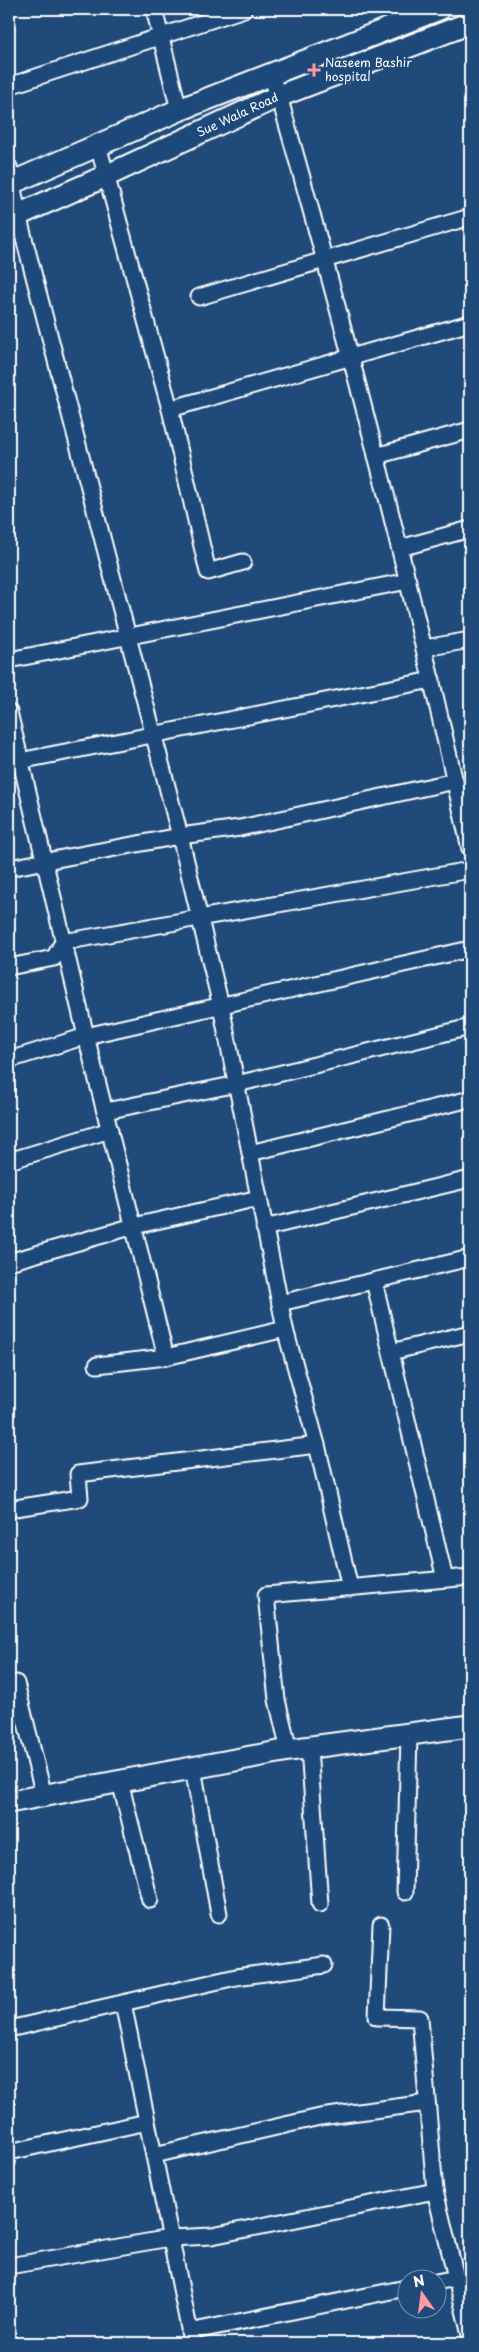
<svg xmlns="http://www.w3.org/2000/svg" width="479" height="2352" viewBox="0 0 479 2352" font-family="'Playpen Sans',sans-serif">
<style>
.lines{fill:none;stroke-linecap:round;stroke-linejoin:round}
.street-casing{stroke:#fff;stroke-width:19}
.secondary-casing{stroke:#fff;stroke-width:25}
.street{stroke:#1f4a7a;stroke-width:15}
.secondary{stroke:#1f4a7a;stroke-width:21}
.poi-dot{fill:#ff9aa2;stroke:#1f4a7a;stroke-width:2}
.labels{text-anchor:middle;stroke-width:4.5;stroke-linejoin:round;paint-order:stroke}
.poi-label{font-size:12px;fill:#fff;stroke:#1f4a7a;text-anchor:start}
.street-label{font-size:12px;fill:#fff;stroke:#1f4a7a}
</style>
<rect width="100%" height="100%" fill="#1f4a7a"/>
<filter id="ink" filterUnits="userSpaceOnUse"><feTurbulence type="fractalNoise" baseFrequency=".02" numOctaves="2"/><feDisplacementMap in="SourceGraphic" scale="10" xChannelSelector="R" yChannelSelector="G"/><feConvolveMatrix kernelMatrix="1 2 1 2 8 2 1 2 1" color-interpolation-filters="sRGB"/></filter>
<g filter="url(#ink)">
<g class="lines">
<defs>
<g id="street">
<polyline points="154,9 179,110"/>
<path d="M270 75 279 96C350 345 414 596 470 849"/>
<polyline points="9,86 244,9"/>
<polyline points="98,145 170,409 208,572 243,562"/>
<polyline points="9,167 18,215 180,836 221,1006 285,1329 317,1445 350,1588"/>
<polyline points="199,297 470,217"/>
<polyline points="170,409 470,323"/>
<polyline points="376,456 470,430"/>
<polyline points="400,548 470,529"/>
<polyline points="425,648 470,640"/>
<polyline points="9,660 408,581"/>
<polyline points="9,712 86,1036 166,1357"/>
<polyline points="9,763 432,680"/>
<polyline points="9,868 180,836 240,828 455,781"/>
<polyline points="9,967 54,958 63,942 470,870"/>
<polyline points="9,1060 86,1036 470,949"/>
<polyline points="106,1111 237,1084 470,1027"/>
<polyline points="250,1153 470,1099"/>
<polyline points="9,1161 110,1130"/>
<polyline points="264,1228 470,1179"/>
<polyline points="9,1262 134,1226 259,1198"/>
<polyline points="374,1281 445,1579"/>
<polyline points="280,1303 470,1258"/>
<polyline points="391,1352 470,1333"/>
<polyline points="97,1365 166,1357 285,1329"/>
<polyline points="9,1509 80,1498 78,1474 317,1445"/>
<polyline points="9,1685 16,1683 44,1796"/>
<polyline points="309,1748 320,1904"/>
<polyline points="289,1750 277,1700 266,1595 470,1577"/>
<polyline points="193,1768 219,1914"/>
<polyline points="120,1782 150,1900"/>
<polyline points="405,1892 409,1734"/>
<polyline points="381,1925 377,2017 420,2018 435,2191 470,2335"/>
<polyline points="123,2003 192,2343"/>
<polyline points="9,2029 236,1977 324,1965"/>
<polyline points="9,2152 147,2122"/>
<polyline points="154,2155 320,2117 427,2103"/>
<polyline points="9,2266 170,2238 212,2236 435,2191"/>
<polyline points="436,2282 456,2278"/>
<polyline points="189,2332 406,2288"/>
</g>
<g id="secondary">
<polyline points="9,184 179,110 439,9"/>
<path id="s1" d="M9 219 108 175 279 96 470 23"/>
<polyline points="9,1802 289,1750 470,1726"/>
</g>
</defs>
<use href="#street" class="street-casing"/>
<use href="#secondary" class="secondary-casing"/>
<use href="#street" class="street"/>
<use href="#secondary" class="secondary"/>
</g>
</g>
<path class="poi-dot" d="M311.5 62.5h5v5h5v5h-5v5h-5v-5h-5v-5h5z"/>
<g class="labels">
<g class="poi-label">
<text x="325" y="67">Naseem Bashir<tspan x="325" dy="14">hospital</tspan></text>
</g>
<g class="street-label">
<text dy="4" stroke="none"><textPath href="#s1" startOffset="251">Sue Wala Road</textPath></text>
</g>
</g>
<rect width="479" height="2352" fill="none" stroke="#1f4a7a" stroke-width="30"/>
<rect x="15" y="15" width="449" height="2322" fill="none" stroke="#fff" stroke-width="2" filter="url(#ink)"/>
<g transform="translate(422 2294) rotate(346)"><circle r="24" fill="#1f4a7a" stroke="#7992af"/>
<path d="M0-4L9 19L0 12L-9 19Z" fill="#ff9aa2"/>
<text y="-8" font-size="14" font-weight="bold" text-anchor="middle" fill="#ffffff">N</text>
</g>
</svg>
